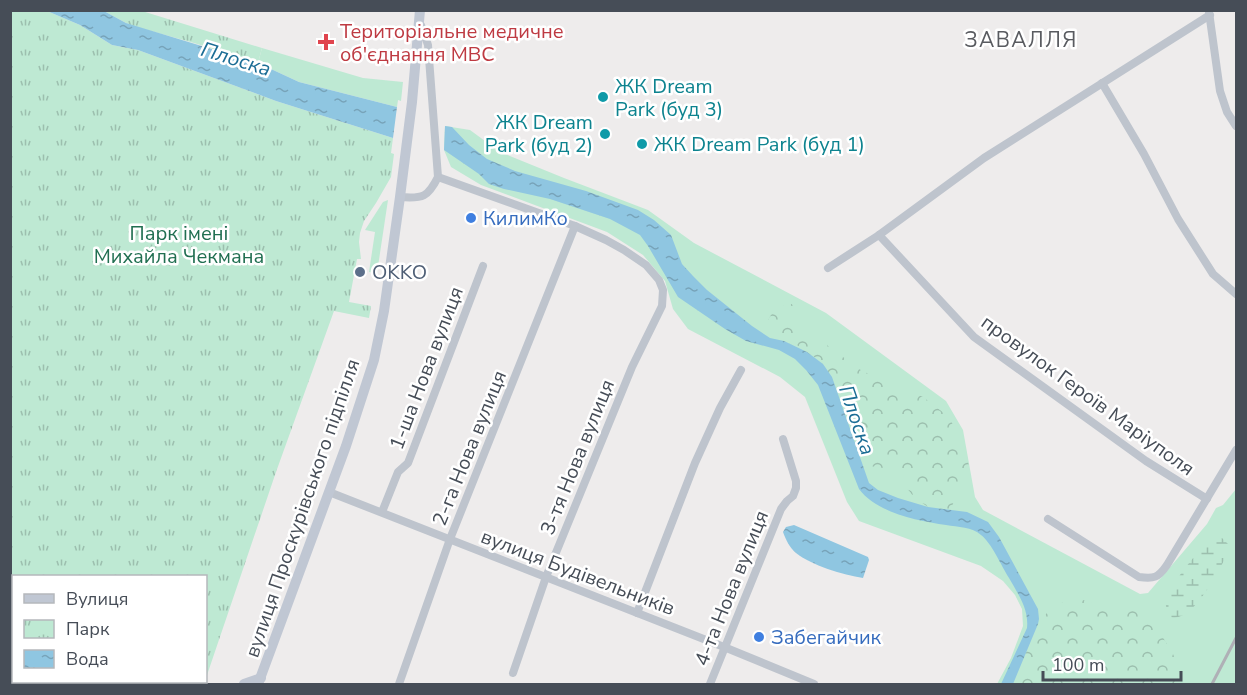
<svg xmlns="http://www.w3.org/2000/svg" width="1247" height="695" viewBox="0 0 1247 695" font-family="'Nunito Sans',sans-serif">
<style>
.grass{fill:#bee9d3}
.forest{fill:url(#forest-crowns)}
.wetland{fill:url(#wetland-marsh)}
.park{fill:url(#park-tufts)}
.water{fill:url(#water-ripples)}
.lines{fill:none;stroke-linecap:round;stroke-linejoin:round}
.street{stroke:#bec4cd;stroke-width:8}
.secondary{stroke:#c0c7d3;stroke-width:10}
.rail{stroke:#afb0b6;stroke-width:3}
.health-dot{fill:#e0444e;stroke:#fff;stroke-width:2}
.culture-dot{fill:#0f9aa8;stroke:#fff;stroke-width:2}
.shop-dot{fill:#3f7fe0;stroke:#fff;stroke-width:2}
.service-dot{fill:#5c6f8a;stroke:#fff;stroke-width:2}
.labels{text-anchor:middle;stroke-width:5;stroke-linejoin:round;paint-order:stroke}
.health-label{font-size:20px;fill:#be3a42;stroke:#fff;text-anchor:start}
.culture-label{font-size:20px;fill:#0d838f;stroke:#fff;text-anchor:start}
.shop-label{font-size:20px;fill:#366cbe;stroke:#fff;text-anchor:start}
.park-label{font-size:20px;fill:#206f51;stroke:#fff}
.service-label{font-size:20px;fill:#4e5e75;stroke:#fff;text-anchor:start}
.street-label{font-size:20px;fill:#464d57;stroke:#fff}
.neighbourhood-label{font-size:21px;letter-spacing:1.5px;fill:#595b60;stroke:#fff}
.water-label{font-size:21px;font-style:italic;fill:#1b6d95;stroke:#fff}
</style>
<defs>
<pattern id="forest-crowns" width="20" height="18" patternUnits="userSpaceOnUse" patternTransform="scale(1.5)"><rect width="20" height="18" fill="#bee9d3"/><path d="M2 6a3 3 0 1 1 6 0M12 15a3 3 0 1 1 6 0" fill="none" stroke="#9cbfae"/></pattern>
<pattern id="wetland-marsh" width="20" height="14" patternUnits="userSpaceOnUse" patternTransform="scale(1.5)"><rect width="20" height="14" fill="#bee9d3"/><path d="M1 5h8M5 5V1M11 12h8M15 12V8" fill="none" stroke="#9cbfae"/></pattern>
<pattern id="park-tufts" width="24" height="20" patternUnits="userSpaceOnUse" patternTransform="scale(1.5)"><rect width="24" height="20" fill="#bee9d3"/><path d="M3 7l-1-3M5 7V3M7 7l1-3M15 17l-1-3M17 17v-4M19 17l1-3" fill="none" stroke="#9cbfae"/></pattern>
<pattern id="water-ripples" width="26" height="14" patternUnits="userSpaceOnUse" patternTransform="scale(1.5)"><rect width="26" height="14" fill="#8fc6e1"/><path d="M2 4q2-2 4 0t4 0M15 11q2-2 4 0t4 0" fill="none" stroke="#77a3b9"/></pattern>
</defs>
<rect width="100%" height="100%" fill="#eeecec"/>
<g class="grass">
<polygon points="262,48 363,78 403,82 401,101 398,100 397,107 299,82 258,63"/>
<polygon points="445,126 470,130 500,152 564,178 648,210 694,243 826,313 946,401 963,430 975,497 983,510 1140,594 1148,593 1207,524 1216,508 1223,505 1236,489 1236,684 997,684 1011,658 1023,626 1022,609 1015,595 1003,581 981,566 859,521 847,502 805,397 780,377 688,329 673,309 665,281 643,255 607,232 481,185 451,167 444,150"/>
<polygon points="388,200 377,273 369,272 375,232 365,230 383,202"/>
</g>
<g class="forest">
<path d="M792 304 794 309C793 312 790 315 790 318 787 328 800 334 807 337L815 334 821 335 828 346 862 371 923 397 949 417 964 447 969 466 968 472 951 508 948 510 928 507 914 497 906 487 901 479 890 469 863 465 832 377C820 360 807 348 787 341 781 338 775 337 769 334 763 317 776 306 792 304Z"/>
<polygon points="1083,600 1108,609 1145,608 1173,654 1180,671 1178,684 1013,684 1038,624 1054,604"/>
</g>
<path class="wetland" d="M1222 538 1228 544V553C1218 571 1193 624 1170 617 1167 612 1165 605 1166 599 1169 587 1199 549 1209 541 1213 538 1217 538 1222 538Z"/>
<g class="park">
<polygon points="10,11 47,11 80,25 112,45 138,50 276,101 393,138 391,153 394,154 391,177 376,203 364,221 360,233 359,242 361,259 357,259 349,302 371,306 369,318 334,311 276,472 206,678 206,576 14,576 14,682 204,682 193,684 11,684"/>
<polygon points="104,11 142,11 262,48 258,63 194,43 133,26 126,23"/>
</g>
<g class="water">
<polygon points="47,11 104,11 126,23 258,63 299,82 397,107 393,138 276,101 138,50 112,45 80,25"/>
<path d="M445 126 452 127 469 145 487 159 515 171 586 191 638 210 654 220 671 235 682 264 693 276 707 290 752 326 770 338 784 341 807 352 823 364 832 377 869 483 878 490 898 498 928 507 967 512 988 522 999 537 1038 609 1039 619 1038 624 1013 684H1001L1027 628C1029 609 1018 594 1009 578 1002 567 991 542 981 535 972 527 958 527 946 525 918 521 877 513 859 489L818 385 806 370 795 359 779 350 746 341 725 329 678 297 648 246 640 235 610 219 550 199 504 189 489 184 479 174 444 150Z"/>
<path d="M794 525 868 557 869 560 863 578C843 575 811 565 796 553 789 547 786 540 783 532L786 527Z"/>
</g>
<g class="lines">
<g class="street">
<polyline points="1209,12 1220,91 1227,112 1236,126"/>
<polyline points="1102,83 1144,154 1178,219 1213,274 1236,294"/>
<polyline points="438,177 575,226 606,240 624,250 646,265 659,280 663,290 662,306 632,367 546,577 513,673"/>
<path d="M400 197C423 199 428 197 438 177L428 45 421 25"/>
<polyline points="879,235 974,337 1146,461 1207,499"/>
<polyline points="828,268 879,235 984,158 1210,15"/>
<polyline points="329,492 724,647 814,684"/>
<polyline points="382,512 398,472 408,463 483,266"/>
<path d="M1048 519 1139 577C1154 579 1158 578 1167 565L1236 450"/>
<polyline points="637,613 695,463 720,408 741,370"/>
<polyline points="399,684 450,539 575,226"/>
<polyline points="710,684 781,509 787,501 793,496 796,488 796,481 783,439"/>
</g>
<g class="secondary">
<polyline points="244,684 261,678"/>
<polyline points="258,684 346,446 374,360 384,311 400,197 412,102 420,10"/>
</g>
<polyline class="rail" points="1212,684 1236,638"/>
</g>
<path class="health-dot" d="M323 33h6v6h6v6h-6v6h-6v-6h-6v-6h6z"/>
<g class="culture-dot">
<circle cx="603" cy="97" r="6"/>
<circle cx="605" cy="134" r="6"/>
<circle cx="642" cy="144" r="6"/>
</g>
<g class="shop-dot">
<circle cx="471" cy="218" r="6"/>
<circle cx="759" cy="637" r="6"/>
</g>
<circle class="service-dot" cx="360" cy="272" r="6"/>
<g class="labels">
<g class="health-label">
<text x="340" y="38">Територіальне медичне<tspan x="340" dy="23">об'єднання МВС</tspan></text>
</g>
<g class="culture-label">
<text x="615" y="93">ЖК Dream<tspan x="615" dy="23">Park (буд 3)</tspan></text>
<text x="593" y="129" text-anchor="end">ЖК Dream<tspan x="593" dy="23">Park (буд 2)</tspan></text>
<text x="654" y="151">ЖК Dream Park (буд 1)</text>
</g>
<g class="shop-label">
<text x="483" y="225">КилимКо</text>
<text x="771" y="644">Забегайчик</text>
</g>
<g class="park-label">
<text x="179" y="240">Парк імені<tspan x="179" dy="23">Михайла Чекмана</tspan></text>
</g>
<g class="service-label">
<text x="372" y="279">OKKO</text>
</g>
<g class="street-label">
<text transform="translate(426 368) rotate(-69)" y="7">1-ша Нова вулиця</text>
<text transform="translate(1088 395) rotate(36)" y="7">провулок Героїв Маріуполя</text>
<text transform="translate(469 448) rotate(-68)" y="7">2-га Нова вулиця</text>
<text transform="translate(577 457) rotate(-68)" y="7">3-тя Нова вулиця</text>
<text transform="translate(302 508) rotate(-71)" y="7">вулиця Проскурівського підпілля</text>
<text transform="translate(578 572) rotate(21)" y="7">вулиця Будівельників</text>
<text transform="translate(731 588) rotate(-68)" y="7">4-та Нова вулиця</text>
</g>
<g class="neighbourhood-label">
<text x="1021" y="47">ЗАВАЛЛЯ</text>
</g>
<g class="water-label">
<text transform="translate(236 59) rotate(17)" y="7">Плоска</text>
<text transform="translate(857 420) rotate(71)" y="7">Плоска</text>
</g>
</g>
<rect width="1247" height="695" fill="none" stroke="#464d57" stroke-width="24"/>
<rect x="12" y="575" width="195" height="108" fill="#ffffff" stroke="#b5b8bc" stroke-width="1.5"/>
<rect x="24" y="594" width="30" height="9" fill="#c0c7d3" stroke="#b5b8bc" stroke-width="1.5"/>
<text x="66" y="605" font-size="18" fill="#464d57">Вулиця</text>
<rect x="24" y="620" width="30" height="18" fill="url(#park-tufts)" stroke="#b5b8bc" stroke-width="1.5"/>
<text x="66" y="635" font-size="18" fill="#464d57">Парк</text>
<rect x="24" y="650" width="30" height="18" fill="url(#water-ripples)" stroke="#b5b8bc" stroke-width="1.5"/>
<text x="66" y="665" font-size="18" fill="#464d57">Вода</text>
<path d="M1043 671v9h138v-9" fill="none" stroke="#464d57" stroke-width="3"/>
<text x="1052" y="671" font-size="18" fill="#464d57" stroke="#ffffff" stroke-width="4.5" paint-order="stroke">100 m</text>
</svg>
